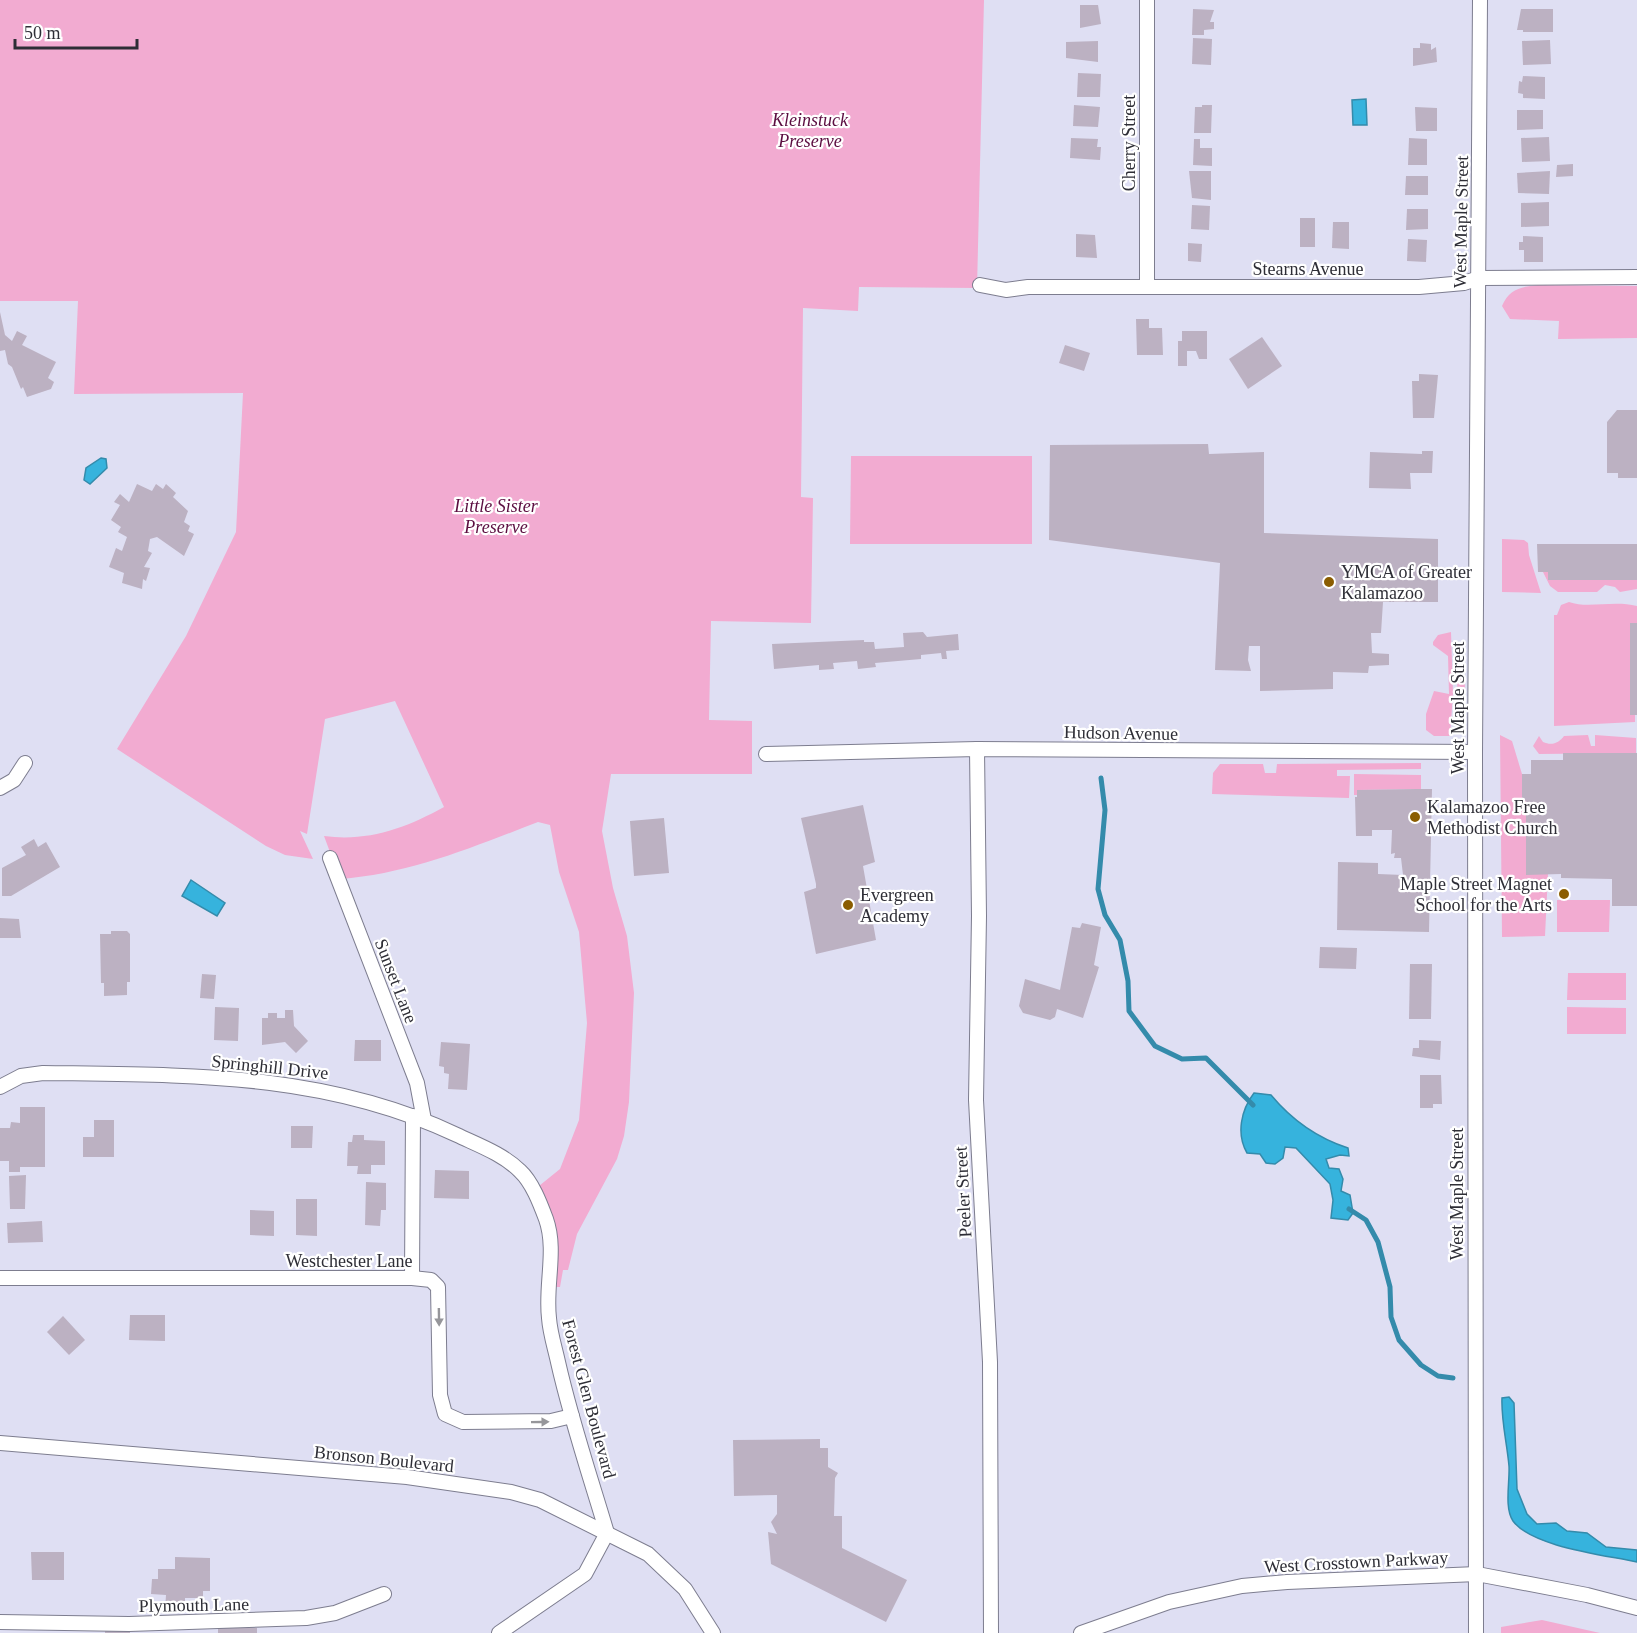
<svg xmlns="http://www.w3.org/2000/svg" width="1637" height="1633" viewBox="0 0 1637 1633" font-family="'Times New Roman',serif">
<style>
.green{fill:#f2abd1}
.water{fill:#36b3dd;stroke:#348bab;stroke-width:1.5}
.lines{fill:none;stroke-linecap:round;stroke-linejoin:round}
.stream{stroke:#348bab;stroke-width:5}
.building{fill:#bcb1c2}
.street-casing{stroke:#7d7d8f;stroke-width:16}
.street{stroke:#fff;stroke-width:14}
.oneway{fill:#96969a}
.poi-dot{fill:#8b5d01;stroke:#fff;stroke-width:2}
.labels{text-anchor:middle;stroke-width:4.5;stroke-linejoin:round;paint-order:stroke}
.park-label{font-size:18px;font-style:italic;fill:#5b0d40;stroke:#fff}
.street-label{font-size:18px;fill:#2e2e36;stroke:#fff}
.poi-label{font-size:18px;fill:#2e2e36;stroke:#fff;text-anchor:start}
</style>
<rect width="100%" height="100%" fill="#dfdff3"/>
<g class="green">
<path d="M0 0H984L977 288 859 287 858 311 803 308 801 497 813 498 811 623 711 621 709 720 752 721V774H611L602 831 613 888 627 936 634 993 629 1102 624 1136 617 1159 577 1234 568 1270H563L560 1287H550L553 1244 534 1190 560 1169 579 1120 587 1023 579 932 559 872 550 825 538 822C473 847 410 874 340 879L324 836C368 842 406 828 444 807L395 701 325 719 307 834 300 831 313 859 285 855 266 846 117 749 186 636 236 532 243 393 74 394 78 301H0Z"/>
<path d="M1538 285 1637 286V338L1558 339 1559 321 1510 319 1502 306C1509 289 1520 287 1538 285Z"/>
<polygon points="851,456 1032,456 1032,544 850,544"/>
<polygon points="1502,539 1524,540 1528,543 1529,555 1541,593 1502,592"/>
<polygon points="1543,572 1548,572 1549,580 1637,580 1637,589 1620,592 1615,587 1605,585 1597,592 1558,592 1550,586"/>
<path d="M1569 602C1588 609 1613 600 1637 606V623H1630V715H1635V722L1554 726V615H1557L1561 605Z"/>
<polygon points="1451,632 1453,693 1450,736 1434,736 1426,730 1426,714 1434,691 1449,694 1448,656 1433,645 1433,642 1438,635"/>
<path d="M1458 656 1463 658C1464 679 1470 716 1456 734Z"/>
<polygon points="1500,735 1512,741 1522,774 1522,801 1526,801 1526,874 1548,874 1545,936 1502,937"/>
<path d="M1588 735 1591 746H1595V735L1636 738V753L1539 754 1533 746 1539 736 1543 742C1552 746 1559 743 1564 736Z"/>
<polygon points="1421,763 1421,769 1337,770 1337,776 1350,776 1349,798 1212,794 1213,773 1220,764 1263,764 1265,773 1276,773 1277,764"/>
<polygon points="1354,774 1421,775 1421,789 1358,790 1357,795 1354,795"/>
<polygon points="1557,900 1610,900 1609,932 1557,932"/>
<polygon points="1568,973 1626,973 1626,1000 1567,1000"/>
<polygon points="1567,1007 1626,1008 1626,1034 1567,1034"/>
<polygon points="1542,1620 1600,1633 1501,1633 1501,1627"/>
</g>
<g class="water">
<polygon points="1366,99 1367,125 1353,125 1352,100"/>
<polygon points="101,458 106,459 107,468 90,484 84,480 86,468"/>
<polygon points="191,880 225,903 217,916 182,896"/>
<path d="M1254 1093 1271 1095C1291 1119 1317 1138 1348 1148L1349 1156 1340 1155 1326 1159 1329 1168 1339 1169 1343 1179 1341 1191 1350 1195 1353 1213 1348 1220 1331 1218 1333 1200 1330 1184 1296 1148 1285 1147 1283 1158 1275 1164 1266 1163 1260 1154 1247 1153C1236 1134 1241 1110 1254 1093Z"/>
<path d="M1509 1397 1514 1403 1517 1489 1527 1514 1537 1524 1556 1523 1567 1531 1587 1533 1606 1547 1637 1550V1562C1605 1555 1532 1547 1513 1521 1504 1508 1510 1481 1509 1466 1507 1443 1501 1420 1502 1398Z"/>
</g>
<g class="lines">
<g class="stream">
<polyline points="1101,778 1105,810 1098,889 1105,915 1120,940 1128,981 1129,1011 1155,1046 1182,1059 1206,1058 1253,1105"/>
<polyline points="1349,1209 1366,1220 1378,1242 1390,1287 1391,1317 1399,1340 1421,1365 1438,1376 1453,1378"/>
</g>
</g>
<g class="building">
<polygon points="1080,5 1098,5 1101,24 1080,28"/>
<polygon points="1193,9 1214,10 1210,22 1214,22 1214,29 1204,30 1204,35 1192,35"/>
<polygon points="1521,9 1553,9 1553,32 1523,32 1523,30 1517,30"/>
<polygon points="1193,38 1212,39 1211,65 1192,64"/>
<polygon points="1550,40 1551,64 1523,65 1522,41"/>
<polygon points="1098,41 1098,62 1066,58 1066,42"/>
<polygon points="1420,43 1431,44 1431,50 1436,47 1437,62 1413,66 1413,48 1420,48"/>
<polygon points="1078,73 1101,74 1100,97 1077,97"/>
<polygon points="1523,76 1545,77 1545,99 1523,98 1523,94 1518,93 1519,81 1522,82"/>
<polygon points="1074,105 1100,107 1098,127 1073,126"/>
<polygon points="1202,105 1212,105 1211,133 1194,133 1195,107 1202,107"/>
<polygon points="1415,107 1437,108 1437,131 1416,131"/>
<polygon points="1517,110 1543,110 1543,129 1517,130"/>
<polygon points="1549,137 1550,161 1522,162 1521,138"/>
<polygon points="1071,138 1098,139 1097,147 1101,147 1100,160 1070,158"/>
<polygon points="1409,138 1427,139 1427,165 1408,165"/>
<polygon points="1194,139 1200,139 1200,148 1212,148 1212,166 1193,165"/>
<polygon points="1573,164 1573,176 1556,177 1557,165"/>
<polygon points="1189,171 1211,171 1211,200 1192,198"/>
<polygon points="1550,171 1549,194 1518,193 1517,173"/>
<polygon points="1406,176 1428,176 1428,195 1405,195"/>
<polygon points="1549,202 1549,226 1521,227 1521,203"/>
<polygon points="1192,205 1210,206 1209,230 1191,229"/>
<polygon points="1407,209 1428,209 1428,229 1406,230"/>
<rect x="1300" y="218" width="15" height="29"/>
<polygon points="1333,222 1349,222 1349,249 1332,248"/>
<polygon points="1076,234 1095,235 1097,258 1076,257"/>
<polygon points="1523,236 1543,237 1543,262 1524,262 1524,250 1519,250 1519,242 1523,242"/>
<polygon points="1408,239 1427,240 1426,262 1407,261"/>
<polygon points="1188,243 1202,244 1201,262 1188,261"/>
<polygon points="0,312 5,335 12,341 17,331 27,336 22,345 56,362 48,378 54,382 51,389 27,397 23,387 21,389 12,367 8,364 5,350 0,351"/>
<polygon points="1136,319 1149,319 1149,328 1162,328 1163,355 1137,355"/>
<polygon points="1182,331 1207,331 1207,359 1199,359 1196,351 1187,351 1187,366 1178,366 1178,341 1182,341"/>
<polygon points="1262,337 1282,366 1248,389 1229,359"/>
<polygon points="1065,345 1090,353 1084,371 1059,363"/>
<polygon points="1419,374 1438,375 1434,418 1413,418 1412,381 1419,381"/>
<polygon points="1617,410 1637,410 1637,478 1618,478 1618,473 1607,473 1607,422"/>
<polygon points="1208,444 1209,454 1264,452 1264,533 1438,539 1438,602 1383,602 1381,633 1371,633 1372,653 1389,654 1389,665 1369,666 1368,673 1333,672 1333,689 1260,691 1260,646 1249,646 1248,660 1251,671 1215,670 1220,563 1049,540 1050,445"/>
<polygon points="1422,451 1433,451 1432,473 1410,473 1411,489 1369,488 1370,452 1422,454"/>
<polygon points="137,484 152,491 156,484 163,489 166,484 176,493 173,497 188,511 184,522 190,526 188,531 194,534 184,556 157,537 150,539 148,551 152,553 144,567 150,568 146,581 143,579 142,589 122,583 124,573 109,567 116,548 122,551 127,537 118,532 121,527 111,520 120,505 114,502 120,494 129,502"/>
<polygon points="1537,544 1637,544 1637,580 1548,580 1548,572 1538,572"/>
<rect x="1630" y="623" width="7" height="92"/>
<polygon points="923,632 927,637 958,634 959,650 946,651 947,659 942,659 941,653 921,655 921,659 875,663 876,667 858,669 857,661 833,663 834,669 819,670 819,665 774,669 772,644 864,640 864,642 874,642 875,649 904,647 903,633"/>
<polygon points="1563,753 1637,753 1637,906 1612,906 1612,879 1561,878 1561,874 1526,875 1526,801 1522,801 1522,774 1531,774 1531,760 1563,760"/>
<polygon points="1416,789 1432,789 1429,932 1337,930 1338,862 1378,863 1378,874 1403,875 1401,858 1394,858 1395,853 1391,854 1392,830 1372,830 1372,836 1356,836 1355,797 1357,797 1357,790"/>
<polygon points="863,805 875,862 863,866 876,940 816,954 804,892 816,888 816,884 801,818"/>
<polygon points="664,818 669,873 634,876 630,821"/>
<polygon points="34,839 38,847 46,842 60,867 11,896 2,896 2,868 26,855 21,847"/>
<polygon points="0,918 19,919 21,938 0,938"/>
<polygon points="1082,923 1101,927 1094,965 1099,967 1083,1018 1057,1009 1055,1017 1050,1020 1023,1013 1019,1006 1025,979 1060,990 1072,927 1080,928"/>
<polygon points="111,931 127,931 130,934 130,982 127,982 127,995 104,996 104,983 101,983 100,934 111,934"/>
<polygon points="1320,947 1357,948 1356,969 1319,968"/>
<polygon points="1410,964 1432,964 1431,1019 1409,1019"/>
<polygon points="202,974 216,975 214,999 200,998"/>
<polygon points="215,1007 239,1008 238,1041 214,1040"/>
<polygon points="285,1010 293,1010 294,1026 308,1041 296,1053 285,1042 262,1045 262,1018 268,1018 268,1013 277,1013 277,1018 285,1018"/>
<polygon points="355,1040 381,1040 381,1061 354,1061"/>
<polygon points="1419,1040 1441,1041 1440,1060 1412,1056 1413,1048 1419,1048"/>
<polygon points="441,1042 470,1044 467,1090 448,1089 449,1074 444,1073 444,1067 439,1066"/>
<polygon points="1420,1075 1441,1075 1442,1104 1433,1104 1433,1108 1420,1108"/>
<polygon points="20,1107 45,1107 45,1167 20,1167 20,1172 9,1172 9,1161 0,1161 0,1128 10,1128 11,1122 20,1123"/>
<polygon points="94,1120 114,1120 114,1157 83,1157 83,1137 94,1137"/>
<polygon points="291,1126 313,1126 312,1148 291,1148"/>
<polygon points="353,1135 364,1135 364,1140 385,1141 385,1165 371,1165 371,1174 357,1174 358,1166 347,1166 348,1142 352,1142"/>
<polygon points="435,1170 469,1171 469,1199 434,1198"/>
<polygon points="26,1175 25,1209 10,1209 9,1176"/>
<polygon points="366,1182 386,1183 386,1210 381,1210 380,1226 365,1225"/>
<polygon points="296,1199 317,1199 317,1236 296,1235"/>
<polygon points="250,1210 274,1211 274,1236 250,1235"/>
<polygon points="42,1221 43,1242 8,1243 7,1223"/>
<polygon points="130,1315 165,1315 165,1341 129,1340"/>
<polygon points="63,1316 85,1340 69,1355 47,1332"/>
<polygon points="820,1439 820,1448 828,1448 828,1467 838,1473 835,1478 834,1516 842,1516 842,1548 907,1580 886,1622 771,1564 768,1532 777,1534 771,1522 777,1514 777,1495 734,1496 733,1440"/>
<polygon points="31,1552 64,1552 64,1580 32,1580"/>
<polygon points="175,1557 210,1558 210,1591 203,1591 203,1598 185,1598 185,1611 165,1610 166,1595 151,1594 152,1579 158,1579 158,1569 175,1569"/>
<polygon points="218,1626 257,1628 257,1633 218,1633"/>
<polygon points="130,1629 130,1633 105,1633 105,1630"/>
</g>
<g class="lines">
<defs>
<g id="street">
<polyline points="1147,0 1147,287"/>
<polyline points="980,285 1006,290 1028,287 1419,287 1464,283 1479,278 1637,277"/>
<polyline points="977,749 979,916 976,1100 990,1362 991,1633"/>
<polyline points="766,754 977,749 1475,752"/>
<polyline points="0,788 14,780 25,763"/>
<polyline points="330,858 417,1083 424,1120"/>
<path d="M0 1087 21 1076 43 1073C187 1075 324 1072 457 1135 478 1145 503 1154 520 1171 532 1182 540 1203 546 1219 557 1250 545 1285 549 1318 550 1333 555 1348 558 1362 571 1420 590 1476 607 1533L585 1574 499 1633"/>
<polyline points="0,1278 412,1278 431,1280 438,1287 440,1395 445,1414 463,1422 551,1421 572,1416"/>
<polyline points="412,1278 413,1116"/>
<polyline points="0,1443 407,1477 511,1492 540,1500 648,1554 685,1589 713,1633"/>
<polyline points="0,1622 129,1624 306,1618 335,1613 384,1594"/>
<polyline points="1081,1633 1169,1602 1242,1586 1287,1582 1477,1574 1587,1595 1637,1608"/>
<polyline points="1476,1633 1475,752 1480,0"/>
</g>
</defs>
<use href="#street" class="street-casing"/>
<use href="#street" class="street"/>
</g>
<defs><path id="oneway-solid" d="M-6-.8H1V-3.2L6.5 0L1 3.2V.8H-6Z" transform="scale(1.5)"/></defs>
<g class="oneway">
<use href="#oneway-solid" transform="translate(439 1317) rotate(89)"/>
<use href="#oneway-solid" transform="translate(540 1422) rotate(-1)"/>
</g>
<g class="poi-dot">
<circle cx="1329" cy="582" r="6"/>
<circle cx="1415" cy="817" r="6"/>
<circle cx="1564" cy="894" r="6"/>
<circle cx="848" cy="905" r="6"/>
</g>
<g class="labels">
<g class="park-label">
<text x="810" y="126">Kleinstuck<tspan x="810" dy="21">Preserve</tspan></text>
<text x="496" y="512">Little Sister<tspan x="496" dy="21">Preserve</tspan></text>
</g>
<g class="street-label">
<text transform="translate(1129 143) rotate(-90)" y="6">Cherry Street</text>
<text transform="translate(1461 222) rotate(-89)" y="6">West Maple Street</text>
<text x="1308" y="275">Stearns Avenue</text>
<text transform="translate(1458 708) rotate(-90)" y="6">West Maple Street</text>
<text transform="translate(1121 733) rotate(1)" y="6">Hudson Avenue</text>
<text transform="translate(396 981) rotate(69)" y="6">Sunset Lane</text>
<text transform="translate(270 1067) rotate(6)" y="6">Springhill Drive</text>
<text transform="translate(963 1192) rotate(-93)" y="6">Peeler Street</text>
<text transform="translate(1457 1194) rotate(-90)" y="6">West Maple Street</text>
<text x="349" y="1267">Westchester Lane</text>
<text transform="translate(589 1399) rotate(75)" y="6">Forest Glen Boulevard</text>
<text transform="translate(384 1459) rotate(6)" y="6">Bronson Boulevard</text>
<text transform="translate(1356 1562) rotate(-3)" y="6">West Crosstown Parkway</text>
<text transform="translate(194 1605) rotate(-1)" y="6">Plymouth Lane</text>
</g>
<g class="poi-label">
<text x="1341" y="578">YMCA of Greater<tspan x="1341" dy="21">Kalamazoo</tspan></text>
<text x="1427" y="813">Kalamazoo Free<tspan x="1427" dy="21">Methodist Church</tspan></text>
<text x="1552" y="890" text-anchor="end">Maple Street Magnet<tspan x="1552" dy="21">School for the Arts</tspan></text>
<text x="860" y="901">Evergreen<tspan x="860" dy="21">Academy</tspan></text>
</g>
</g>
<path d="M15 39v9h122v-9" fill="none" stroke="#2e2e36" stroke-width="3"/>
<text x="24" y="39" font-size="18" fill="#2e2e36" stroke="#ffffff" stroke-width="4.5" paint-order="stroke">50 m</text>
</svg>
